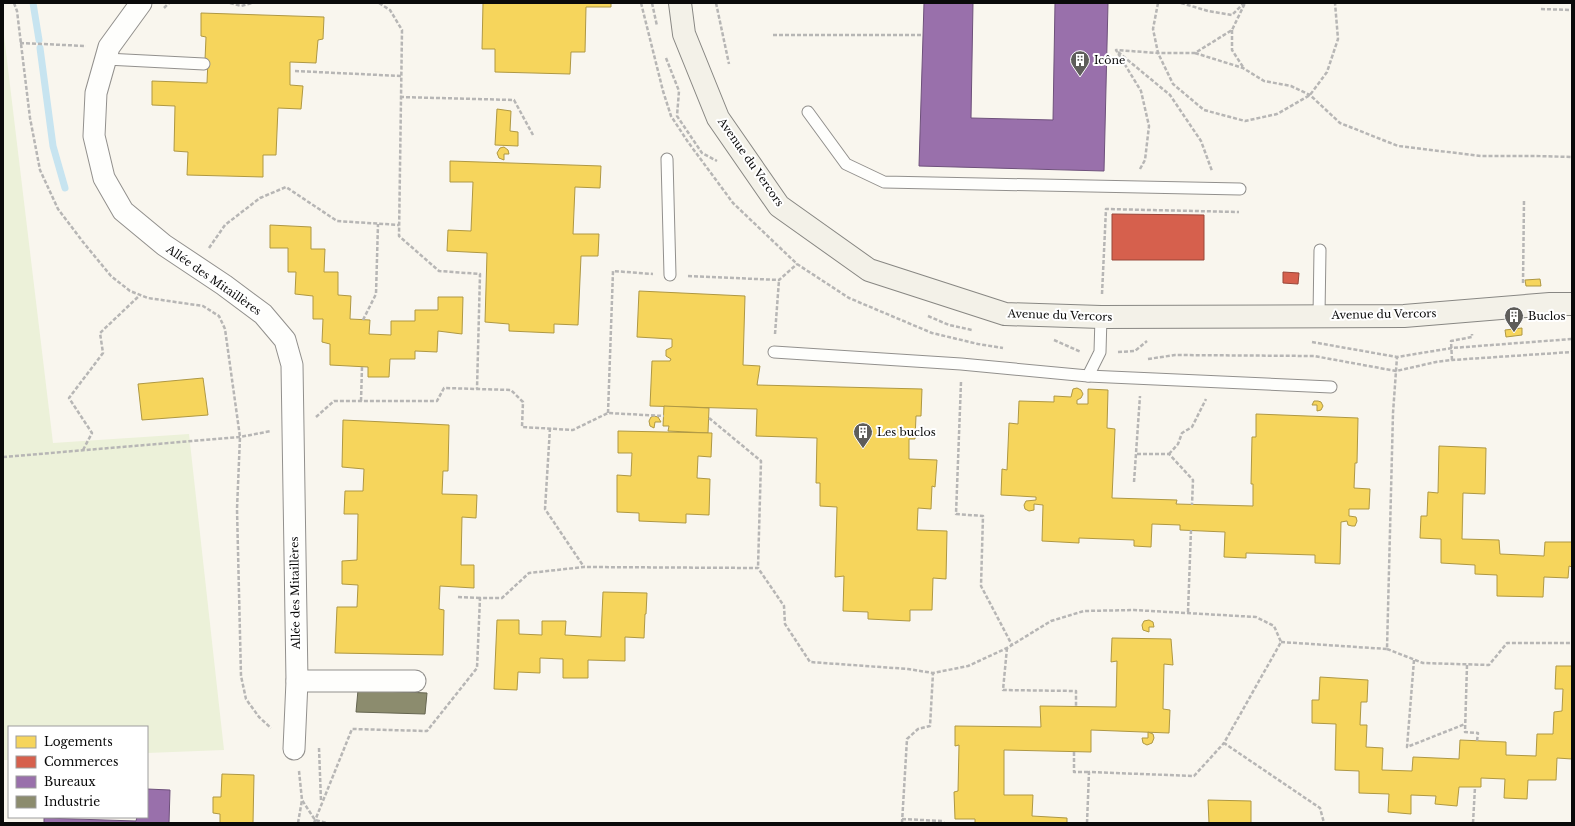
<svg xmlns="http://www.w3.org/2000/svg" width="1575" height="826" viewBox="0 0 1575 826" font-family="'Libre Baskerville',serif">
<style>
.pitch{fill:#ecf1d9}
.homes{fill:#f6d55c;stroke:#af9843}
.shops{fill:#d6604d;stroke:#994639}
.offices{fill:#9970ab;stroke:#6e517b}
.industry{fill:#8c8c6e;stroke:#656550}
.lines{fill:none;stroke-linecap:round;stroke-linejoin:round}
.stream{stroke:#c7e4f0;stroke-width:7}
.lane-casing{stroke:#92908d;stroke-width:13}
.street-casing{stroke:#92908d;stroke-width:23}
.secondary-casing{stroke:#888783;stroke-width:24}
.path{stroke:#b7b6b5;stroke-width:2.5;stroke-dasharray:4 2;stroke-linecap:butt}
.lane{stroke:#fefefc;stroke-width:11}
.street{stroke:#fefefc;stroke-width:21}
.secondary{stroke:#f3f1e8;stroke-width:22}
.labels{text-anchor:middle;stroke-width:4;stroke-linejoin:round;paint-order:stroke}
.poi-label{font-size:11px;fill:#0a0a0a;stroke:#fff;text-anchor:start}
.street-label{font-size:11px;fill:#0a0a0a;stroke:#fff}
</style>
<rect width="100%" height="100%" fill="#f9f6ee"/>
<polygon class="pitch" points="3,27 53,443 189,434 224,750 147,753 147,727 9,727 9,760 3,760"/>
<g class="homes">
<polygon points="483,3 611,3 611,7 586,7 585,52 571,52 570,74 495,72 495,49 482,49"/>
<polygon points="201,13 324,17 323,39 318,40 316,63 290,62 290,85 303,86 301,109 278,108 276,155 263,155 263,177 187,175 188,152 174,151 175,106 152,105 152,81 207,83 208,60 205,60 206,37 201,36"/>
<polygon points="497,109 511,111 510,131 518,132 518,146 495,145"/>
<polygon points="504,147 508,150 509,154 504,154 504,160 499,158 497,153 500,148"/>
<polygon points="450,161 601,166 600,188 575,187 573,234 599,234 598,256 581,256 578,325 554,324 554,333 509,331 509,324 485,322 487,253 447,251 448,230 471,231 473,182 450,182"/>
<polygon points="270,225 311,227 311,249 325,249 324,272 338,272 338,295 351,296 350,319 370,320 369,334 391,335 391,321 415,321 415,310 438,310 438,297 463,297 462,334 438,331 437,352 415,351 415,359 390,359 389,377 368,377 368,367 330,365 330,344 322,342 323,319 313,319 313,296 295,294 296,272 288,272 288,248 270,248"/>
<polygon points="1540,279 1541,286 1526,286 1525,280"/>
<polygon points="639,291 745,296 743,365 760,366 757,385 922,389 921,416 916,416 915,439 909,439 909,459 937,460 935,487 932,486 931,509 918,508 917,530 947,531 946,579 933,578 932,610 910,610 910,621 868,619 868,612 843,611 844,576 835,577 837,507 820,506 820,483 816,483 817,438 756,436 757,409 650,406 652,361 670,361 671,359 666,356 666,350 672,347 672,339 637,337"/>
<polygon points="1522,328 1522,335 1506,337 1505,330"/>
<polygon points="203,378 208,415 142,420 138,384"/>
<polygon points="1077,388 1081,390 1083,394 1081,398 1077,400 1077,404 1088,404 1088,389 1108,390 1107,428 1115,429 1112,498 1177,500 1176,504 1253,506 1253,484 1251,484 1252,437 1256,437 1256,414 1358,418 1357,463 1355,463 1354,488 1370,489 1369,509 1349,509 1349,516 1356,517 1357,521 1355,526 1352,526 1348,525 1347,521 1341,522 1340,564 1315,563 1315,555 1246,553 1246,558 1224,557 1225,532 1180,530 1180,525 1152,524 1151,547 1134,546 1134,540 1079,538 1079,543 1042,541 1043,505 1034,504 1034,510 1029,511 1025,509 1024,505 1026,501 1036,500 1036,497 1001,495 1002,469 1007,470 1009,423 1018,424 1019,401 1054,402 1054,396 1071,397 1073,389"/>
<polygon points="1314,401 1318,401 1321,402 1323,406 1321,410 1317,411 1317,405 1312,405"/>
<polygon points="664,406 709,408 708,433 668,431 669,426 663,426"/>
<polygon points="654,416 658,417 661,422 655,422 654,428 650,426 649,421 651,417"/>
<polygon points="343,420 449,425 448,471 443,471 442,494 477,495 476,518 462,517 461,565 474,565 474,588 440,586 439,609 444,610 443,655 335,653 337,607 357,607 358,585 342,584 342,561 357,560 358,514 344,514 345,491 363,491 364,469 342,467"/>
<polygon points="618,431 712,433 711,457 698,456 697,478 710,479 709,515 686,514 686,523 639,521 639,513 617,512 617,475 631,476 632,453 618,453"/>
<polygon points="1439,446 1486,448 1485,494 1463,493 1462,539 1499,540 1500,554 1544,556 1545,542 1572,542 1572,567 1569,566 1568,578 1544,577 1543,597 1497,596 1497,575 1475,574 1475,565 1441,563 1441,539 1420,538 1421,516 1427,516 1428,492 1438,493"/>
<polygon points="603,592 647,593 646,614 645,614 644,638 625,637 625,661 588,660 588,678 563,678 563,659 540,658 540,673 518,672 517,690 494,689 497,620 519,620 519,634 542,635 542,621 566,621 565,635 601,637"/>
<polygon points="1149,620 1153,622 1154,627 1149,627 1149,632 1143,630 1142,625 1144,621"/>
<polygon points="1112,638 1171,639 1173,665 1164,664 1163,709 1170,710 1169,733 1091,730 1091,752 1004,750 1004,795 1033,795 1032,816 1067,818 1067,823 975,823 975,819 955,819 954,792 958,791 959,745 955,746 955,726 1041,727 1040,706 1116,707 1117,661 1111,662"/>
<polygon points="1556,666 1572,666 1572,759 1557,758 1556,780 1528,780 1527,799 1504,798 1505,779 1481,778 1481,787 1459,787 1457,806 1435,804 1436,796 1411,795 1411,814 1388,812 1389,794 1359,793 1359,771 1335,770 1336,724 1312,723 1312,700 1319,700 1320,677 1368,680 1367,702 1361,702 1360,725 1367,725 1366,747 1383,748 1382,770 1412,771 1413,757 1459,759 1460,740 1506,742 1506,755 1536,756 1537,734 1553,734 1554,712 1562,711 1563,689 1555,689"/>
<polygon points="1148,732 1153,734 1154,738 1152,743 1147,745 1143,743 1142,738 1148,738"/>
<polygon points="222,774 254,775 253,823 220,823 220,814 213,813 213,797 221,797"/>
<polygon points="1208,800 1251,801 1251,823 1209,823"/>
</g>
<g class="shops">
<polygon points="1112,214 1204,215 1204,260 1112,260"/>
<polygon points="1283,272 1299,273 1298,284 1283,283"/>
</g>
<g class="offices">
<polygon points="924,3 973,3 971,118 1053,120 1055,3 1108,3 1104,171 919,166"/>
<polygon points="147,789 170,790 169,823 44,823 44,818 136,821 137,817 147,817"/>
</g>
<polygon class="industry" points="358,690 427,693 425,714 356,712"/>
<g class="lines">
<g class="stream">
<polyline points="33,3 39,40"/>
<polyline points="40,48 53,146 65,188"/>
</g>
<defs>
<g id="lane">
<polyline points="106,59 204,64"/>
<polyline points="808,112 846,164 884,182 1240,189"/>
<polyline points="667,159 670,275"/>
<polyline points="1319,315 1320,250"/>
<polyline points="774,352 961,364 1088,376 1100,352 1101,317"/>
<polyline points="1088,376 1331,387"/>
</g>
<g id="street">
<polyline points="141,3 109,47 96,93 94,136 104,178 123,211 164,245 224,285 263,314 285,340 292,365 297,681 294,749"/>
<polyline points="297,681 415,681"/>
</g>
<polyline id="secondary" points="680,3 684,34 718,118 779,206 869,270 1005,314 1101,317 1404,316 1550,304 1572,304"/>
</defs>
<use href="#lane" class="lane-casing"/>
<use href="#street" class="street-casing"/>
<use href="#secondary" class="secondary-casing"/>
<g class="path">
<polyline points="14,3 17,11 30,118 40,170 58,209 83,242 111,276 130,291 148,298 203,306 219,316 225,329 240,437 237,509 241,676 246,699 259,717 271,728"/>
<polyline points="230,3 241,6 252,3"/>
<polyline points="379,3 390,10 402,30 399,236 439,271 480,274 477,389"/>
<polyline points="641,3 663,91 671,116 688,142 733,203 797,264 849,298 932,333 978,344 1003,348"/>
<polyline points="652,3 657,26"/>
<polyline points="716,3 729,64"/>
<polyline points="1158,3 1153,29 1158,53 1173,84 1204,110 1245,121 1277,114 1310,95 1327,72 1338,39 1335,3"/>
<polyline points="1181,3 1208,11 1232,15 1244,3"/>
<polyline points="164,8 169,3"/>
<polyline points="1541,9 1572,10"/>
<polyline points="1232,30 1232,50 1243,67"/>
<polyline points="773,35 923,35"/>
<polyline points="20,43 86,46"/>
<polyline points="1118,52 1170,95 1201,141 1212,171"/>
<polyline points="1195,53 1243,68 1264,81 1291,86 1310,95 1340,123 1398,146 1481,156 1536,156 1572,157"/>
<polyline points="666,58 679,91 677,116 702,153 717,161"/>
<polyline points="295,71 401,76"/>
<polyline points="400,97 514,100 533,135"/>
<polyline points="1140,169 1145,160 1149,126 1141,91 1116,50 1158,53 1195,53 1232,30 1245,3"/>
<polyline points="209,248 225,225 260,198 286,187 337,221 399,225"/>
<polyline points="688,276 779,280 797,264"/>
<polyline points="1523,283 1524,200"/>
<polyline points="1102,294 1106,209 1239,212"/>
<polyline points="928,316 949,325 972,330"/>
<polyline points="363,320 376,294 378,224"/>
<polyline points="775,334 779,280"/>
<polyline points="1054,340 1081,352"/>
<polyline points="1312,342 1397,357 1452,348 1572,339"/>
<polyline points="1118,352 1135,351 1147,341"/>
<polyline points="1148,359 1175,355 1314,356 1396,371 1436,362 1452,360 1572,352"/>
<polyline points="1452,360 1451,341 1472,337 1472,334"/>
<polyline points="961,382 956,514 983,516 981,586 1012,645"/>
<polyline points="361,401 362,367"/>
<polyline points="608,413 613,271 653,274"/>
<polyline points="316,417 334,401 437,401 444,388 511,390 523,402 522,427 573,430 608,413 664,416"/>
<polyline points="709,418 761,461 758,568"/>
<polyline points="550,428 545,509 584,567"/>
<polyline points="83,450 92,433 69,398 103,353 100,333 140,295"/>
<polyline points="1137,454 1169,454 1193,480 1192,505"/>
<polyline points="1169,454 1178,444 1182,433 1192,427 1206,399"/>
<polyline points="3,457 240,437 271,431"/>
<polyline points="1134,482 1140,396"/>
<polyline points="458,597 480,598"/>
<polyline points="1188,612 1191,530"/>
<polyline points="1281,642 1387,649 1393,413 1397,357"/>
<polyline points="1007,648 1003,690 1076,691 1076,706"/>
<polyline points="1387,649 1423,663 1489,665 1507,643 1572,643"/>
<polyline points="1414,660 1407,747 1465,724"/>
<polyline points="1467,665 1465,732 1478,733 1477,741"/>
<polyline points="319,748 321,801"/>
<polyline points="1074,752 1074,772 1089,772"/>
<polyline points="299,771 302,800 315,820 327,823"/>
<polyline points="902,819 942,821 944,823"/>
<polyline points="298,823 302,800"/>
<polyline points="314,823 352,729 427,731 477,668 480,598 502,598 529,573 584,567 758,568 784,606 785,624 810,662 908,669 933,673 968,666 1007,648 1051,621 1084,611 1134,610 1256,617 1274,626 1281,642 1224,743 1320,808 1324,823"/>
<polyline points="902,823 907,739 918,729 930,726 933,673"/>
<polyline points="1087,823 1089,772 1194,776 1224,743"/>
<polyline points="1473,823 1475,787"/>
</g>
<use href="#lane" class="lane"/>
<use href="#street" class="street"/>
<use href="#secondary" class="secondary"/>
</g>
<defs>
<symbol id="building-pin" viewBox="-11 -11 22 30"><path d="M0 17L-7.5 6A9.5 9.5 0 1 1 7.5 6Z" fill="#5e5d5a" stroke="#fff"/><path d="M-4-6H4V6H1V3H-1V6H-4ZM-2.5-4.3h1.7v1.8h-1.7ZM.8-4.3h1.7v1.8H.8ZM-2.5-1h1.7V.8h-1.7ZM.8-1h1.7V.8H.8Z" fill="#fff"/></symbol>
</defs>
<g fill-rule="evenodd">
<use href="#building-pin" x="1069" y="49" width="22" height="30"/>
<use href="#building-pin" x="1503" y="305" width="22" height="30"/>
<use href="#building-pin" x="852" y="421" width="22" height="30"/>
</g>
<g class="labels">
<g class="poi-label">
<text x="1094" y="64">Icône</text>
<text x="1528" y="320">Buclos</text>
<text x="877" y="436">Les buclos</text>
</g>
<g class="street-label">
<text transform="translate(751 162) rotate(55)" y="4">Avenue du Vercors</text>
<text transform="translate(214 280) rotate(35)" y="4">Allée des Mitaillères</text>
<text transform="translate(1384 314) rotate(-1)" y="4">Avenue du Vercors</text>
<text transform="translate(1060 315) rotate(2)" y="4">Avenue du Vercors</text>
<text transform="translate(295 593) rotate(-91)" y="4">Allée des Mitaillères</text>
</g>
</g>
<rect width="1575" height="826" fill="none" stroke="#0a0a0a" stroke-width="8"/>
<rect x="8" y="726" width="140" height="92" fill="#ffffff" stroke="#9d9d9d"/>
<rect x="16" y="736" width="20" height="12" fill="#f6d55c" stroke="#9d9d9d"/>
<text x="44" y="746" font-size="12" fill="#0a0a0a">Logements</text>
<rect x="16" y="756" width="20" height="12" fill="#d6604d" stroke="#9d9d9d"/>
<text x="44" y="766" font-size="12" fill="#0a0a0a">Commerces</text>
<rect x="16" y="776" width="20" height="12" fill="#9970ab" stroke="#9d9d9d"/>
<text x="44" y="786" font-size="12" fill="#0a0a0a">Bureaux</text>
<rect x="16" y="796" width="20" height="12" fill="#8c8c6e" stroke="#9d9d9d"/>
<text x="44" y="806" font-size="12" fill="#0a0a0a">Industrie</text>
</svg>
